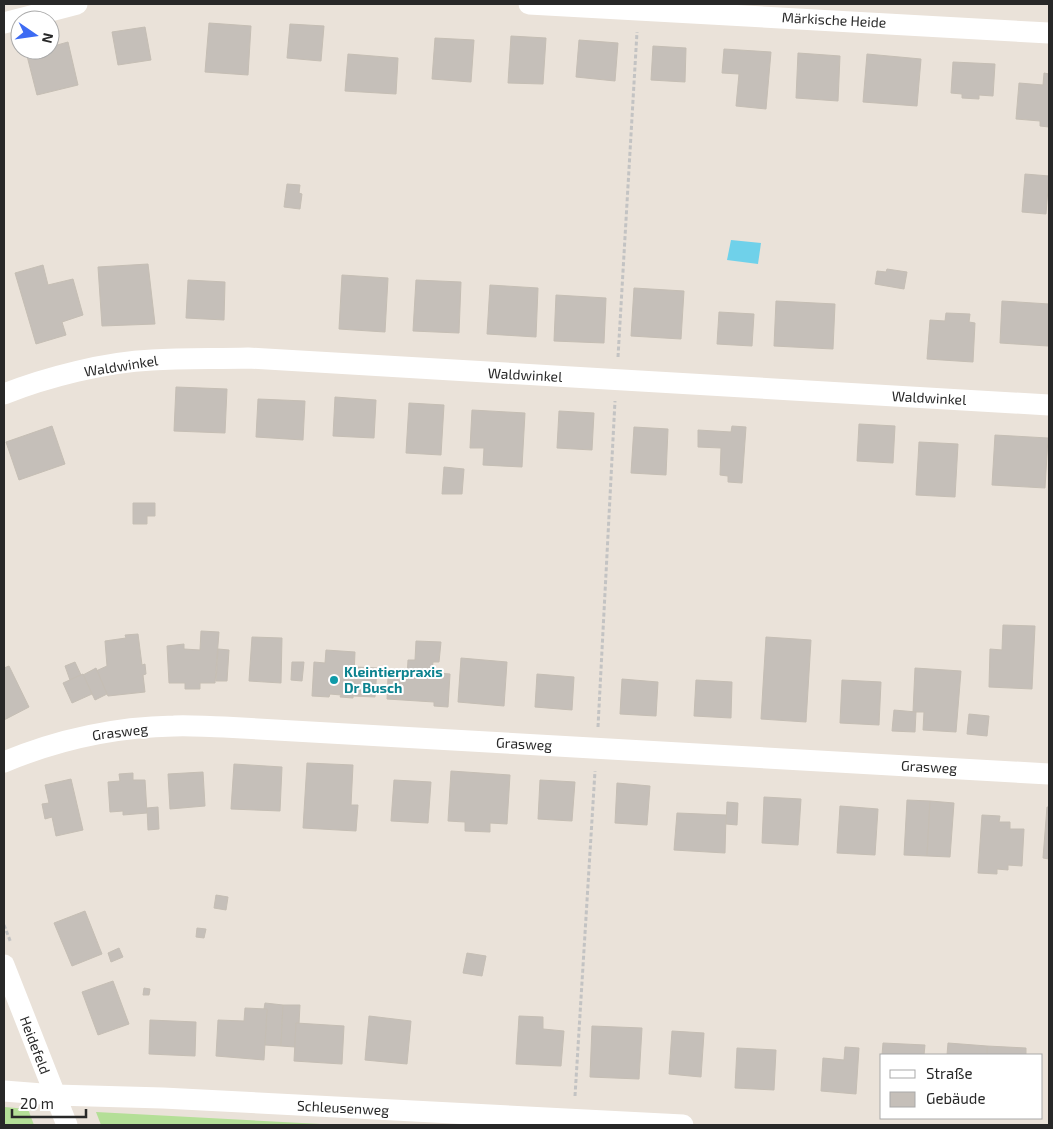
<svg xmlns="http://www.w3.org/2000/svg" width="1053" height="1129" viewBox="0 0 1053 1129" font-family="'Exo 2',sans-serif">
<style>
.green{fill:#b4df97}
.water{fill:#6fd1ea}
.building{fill:#c5bfb9;stroke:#c5beb4}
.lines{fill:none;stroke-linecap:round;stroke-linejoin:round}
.path{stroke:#c3c3c3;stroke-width:3;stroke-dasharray:4 2.5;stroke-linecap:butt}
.minor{stroke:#fff;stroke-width:21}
.culture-dot{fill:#0f9aa8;stroke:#fff;stroke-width:2}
.labels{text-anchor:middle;stroke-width:4;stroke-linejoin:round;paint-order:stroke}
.street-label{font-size:14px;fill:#282828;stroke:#fff}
.culture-label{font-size:14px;font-weight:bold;fill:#0d838f;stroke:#fff;text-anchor:start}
</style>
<rect width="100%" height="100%" fill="#eae2d9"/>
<g class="green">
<polygon points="4,1107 28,1109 34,1125 4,1125"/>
<polygon points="96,1112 340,1125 101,1125"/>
</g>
<polygon class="water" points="731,240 761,243 758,264 727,260"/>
<g class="building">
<polygon points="209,23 251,26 248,75 205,72"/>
<polygon points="290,24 324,26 321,61 287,58"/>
<polygon points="145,27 151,60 118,65 112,32"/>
<polygon points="511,36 546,38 543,84 508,83"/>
<polygon points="435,38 474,40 471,82 432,79"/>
<polygon points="579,40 618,43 615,81 576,77"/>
<polygon points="68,42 78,85 37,95 26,52 36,50 50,50 50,47"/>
<polygon points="653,46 686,48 685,82 651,80"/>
<polygon points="724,49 771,52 766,109 736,106 739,74 722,73"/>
<polygon points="798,53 840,56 838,101 796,98"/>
<polygon points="348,54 398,58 396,94 345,91"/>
<polygon points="867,54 921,59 917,106 863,102"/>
<polygon points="953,62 995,64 993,96 979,95 979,99 962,98 962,94 951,93"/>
<polygon points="1044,73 1049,74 1049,127 1040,126 1040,121 1016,119 1019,83 1043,85"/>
<polygon points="1025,174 1049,176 1046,214 1022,212"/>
<polygon points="287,184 300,185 299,193 302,194 300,209 284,207"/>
<polygon points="148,264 155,324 102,326 98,267"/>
<polygon points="43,265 48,285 73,279 83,315 62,322 66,335 36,344 15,273"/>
<polygon points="887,269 907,272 904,289 875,284 877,271 886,272"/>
<polygon points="342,275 388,278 385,332 339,329"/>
<polygon points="188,280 225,282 224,320 186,318"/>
<polygon points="416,280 461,282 459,333 413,331"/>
<polygon points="490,285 538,288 536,337 487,334"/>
<polygon points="634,288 684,291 681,339 631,336"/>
<polygon points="556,295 606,298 604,343 554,341"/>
<polygon points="776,301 835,304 833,349 774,346"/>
<polygon points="1002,301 1049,304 1048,346 1000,343"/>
<polygon points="719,312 754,314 752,346 717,344"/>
<polygon points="946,313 970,314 969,322 975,323 973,362 927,359 930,320 945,321"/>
<polygon points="176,387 227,389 225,433 174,431"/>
<polygon points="335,397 376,400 374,438 333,436"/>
<polygon points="258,399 305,401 303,440 256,437"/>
<polygon points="409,403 444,405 441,455 406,453"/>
<polygon points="472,410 525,413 522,467 483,465 484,448 470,448"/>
<polygon points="559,411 594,413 592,450 557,448"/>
<polygon points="859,424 895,426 893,463 857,461"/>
<polygon points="52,426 65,464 19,480 6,442"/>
<polygon points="732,426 746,427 742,483 728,482 728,476 720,475 721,448 698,447 698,430 731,432"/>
<polygon points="634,427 668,429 666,475 631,473"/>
<polygon points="995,435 1048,438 1045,488 992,485"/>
<polygon points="919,442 958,444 955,497 916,495"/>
<polygon points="444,467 464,469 462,494 442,494"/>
<polygon points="133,503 155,503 155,516 147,516 147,524 133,524"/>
<polygon points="1003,625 1035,626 1032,689 989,687 990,649 1002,650"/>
<polygon points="201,631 219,632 215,683 200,683 200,689 185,689 185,683 169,683 167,646 184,644 184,649 200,650"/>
<polygon points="138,634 142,665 145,664 146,674 143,675 145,692 108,696 96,671 107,666 105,641 126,638 125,635"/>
<polygon points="252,637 282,638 281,683 249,681"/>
<polygon points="766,637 811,640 806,722 761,719"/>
<polygon points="416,641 441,642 439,662 433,662 432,671 438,671 438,673 450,674 448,707 434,706 434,702 387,699 388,677 407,677 408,660 415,660"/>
<polygon points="218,649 229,650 227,681 216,681"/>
<polygon points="326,650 355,652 353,698 340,697 341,695 330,694 329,697 312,696 314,662 325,663"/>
<polygon points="461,658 507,662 504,706 458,702"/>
<polygon points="75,662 81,675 70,680 65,666"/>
<polygon points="292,662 304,662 302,681 291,680"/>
<polygon points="9,666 29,707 4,720 4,668"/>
<polygon points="355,667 377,668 375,697 353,696"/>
<polygon points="96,668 107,694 95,700 83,675"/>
<polygon points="915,668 961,671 956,732 923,730 924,712 913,712"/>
<polygon points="83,674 92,694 72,703 63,683"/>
<polygon points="537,674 574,677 572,710 535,707"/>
<polygon points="622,679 658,682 656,716 620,714"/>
<polygon points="696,680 732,682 731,718 694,716"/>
<polygon points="842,680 881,682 879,725 840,723"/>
<polygon points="894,710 916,712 915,732 892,731"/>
<polygon points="969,714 989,716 987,736 967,734"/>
<polygon points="307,763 353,765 351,805 358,805 356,831 303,828"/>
<polygon points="234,764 282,767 280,811 231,809"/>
<polygon points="451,771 510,775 507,824 490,823 490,832 465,831 465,822 448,821"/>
<polygon points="203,772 205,806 170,809 168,774"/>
<polygon points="133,773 133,780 145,780 147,813 123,815 123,811 110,812 108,782 120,781 119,774"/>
<polygon points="71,779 83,830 56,836 52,817 45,819 42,804 49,803 45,785"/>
<polygon points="394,780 431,782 428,823 391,821"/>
<polygon points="540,780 575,782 572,821 538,819"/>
<polygon points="617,783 650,786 647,825 615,823"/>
<polygon points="764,797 801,799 798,845 762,843"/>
<polygon points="907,800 930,801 927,856 904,855"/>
<polygon points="930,801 954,803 950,857 927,856"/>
<polygon points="727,802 738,803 737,825 726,824"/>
<polygon points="840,806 878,809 875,855 837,853"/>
<polygon points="158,807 159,829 148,830 147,808"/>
<polygon points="1047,807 1049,807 1049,859 1043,858"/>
<polygon points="677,813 726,815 725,853 674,850"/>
<polygon points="982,815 1000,816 999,822 1010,822 1010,829 1024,829 1022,866 1008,865 1008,870 997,869 997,874 978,873"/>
<polygon points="216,895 228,897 226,910 214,908"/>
<polygon points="85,911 102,954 72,966 54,923"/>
<polygon points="197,928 206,929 204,938 196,937"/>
<polygon points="119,948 123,957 111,962 108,953"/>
<polygon points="467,953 486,956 482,976 463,973"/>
<polygon points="113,981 129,1024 98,1035 82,992"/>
<polygon points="144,988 150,989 149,995 143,995"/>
<polygon points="265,1003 283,1005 281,1046 265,1045 267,1009 264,1009"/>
<polygon points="283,1005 300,1005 299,1024 296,1023 295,1047 281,1046"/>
<polygon points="245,1008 267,1009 264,1060 216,1056 218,1020 244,1021"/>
<polygon points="369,1016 411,1021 407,1064 365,1060"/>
<polygon points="519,1016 543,1017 543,1029 564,1031 561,1066 516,1064"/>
<polygon points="150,1020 196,1022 195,1056 149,1054"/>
<polygon points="296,1023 344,1026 342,1064 294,1061"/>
<polygon points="592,1026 642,1028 639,1079 590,1077"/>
<polygon points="672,1031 704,1033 701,1077 669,1074"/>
<polygon points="883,1043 925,1045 924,1055 882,1055"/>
<polygon points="948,1043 987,1046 987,1055 947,1055"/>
<polygon points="987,1046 1026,1048 1026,1055 987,1055"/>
<polygon points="845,1047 859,1048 856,1094 821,1091 823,1058 844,1060"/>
<polygon points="737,1048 776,1050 774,1090 735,1088"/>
</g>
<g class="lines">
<g class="path">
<polyline points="618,357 637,32"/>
<polyline points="598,727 615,401"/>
<polyline points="4,925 11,943"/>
<polyline points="575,1096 595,771"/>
</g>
<g class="minor">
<polyline points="529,4 1049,33"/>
<polyline points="4,23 77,4"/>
<path d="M4 394C47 377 106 362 152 360 184 358 216 359 248 358L1049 405"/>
<path d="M4 762C57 740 116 727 174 726 190 725 207 727 224 727L1049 774"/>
<polyline points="4,965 67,1125"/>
<polyline points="4,1091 55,1095 163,1098 683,1125"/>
</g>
</g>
<circle class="culture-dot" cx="334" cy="680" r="5"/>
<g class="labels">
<g class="street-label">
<text transform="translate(834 20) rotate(3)" y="5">Märkische Heide</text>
<text transform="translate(121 366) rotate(-9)" y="5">Waldwinkel</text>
<text transform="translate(525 375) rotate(3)" y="5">Waldwinkel</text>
<text transform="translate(929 398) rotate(3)" y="5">Waldwinkel</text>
<text transform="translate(120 732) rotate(-7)" y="5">Grasweg</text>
<text transform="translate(524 744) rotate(3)" y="5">Grasweg</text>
<text transform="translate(929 767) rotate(3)" y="5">Grasweg</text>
<text transform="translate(35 1045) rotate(69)" y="5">Heidefeld</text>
<text transform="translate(343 1108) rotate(3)" y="5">Schleusenweg</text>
</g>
<g class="culture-label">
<text x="344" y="677">Kleintierpraxis<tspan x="344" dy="16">Dr Busch</tspan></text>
</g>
</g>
<rect width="1053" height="1129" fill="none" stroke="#282828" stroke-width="10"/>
<rect x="880" y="1054" width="162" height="65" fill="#ffffff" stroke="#a9a9a9"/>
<rect x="890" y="1070" width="25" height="8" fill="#ffffff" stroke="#a9a9a9"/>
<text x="926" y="1079" font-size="15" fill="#282828">Straße</text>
<rect x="890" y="1092" width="25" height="15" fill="#c5bfb9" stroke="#a9a9a9"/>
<text x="926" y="1104" font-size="15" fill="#282828">Gebäude</text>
<g transform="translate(35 35) rotate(103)"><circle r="24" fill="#ffffff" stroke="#a9a9a9"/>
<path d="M0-4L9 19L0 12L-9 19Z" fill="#3d6bf3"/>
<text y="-8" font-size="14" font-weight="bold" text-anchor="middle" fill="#282828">N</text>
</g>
<path d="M12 1109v8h74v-8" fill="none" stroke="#282828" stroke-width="2.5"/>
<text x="20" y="1109" font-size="15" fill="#282828" stroke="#ffffff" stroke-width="4" paint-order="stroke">20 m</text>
</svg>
